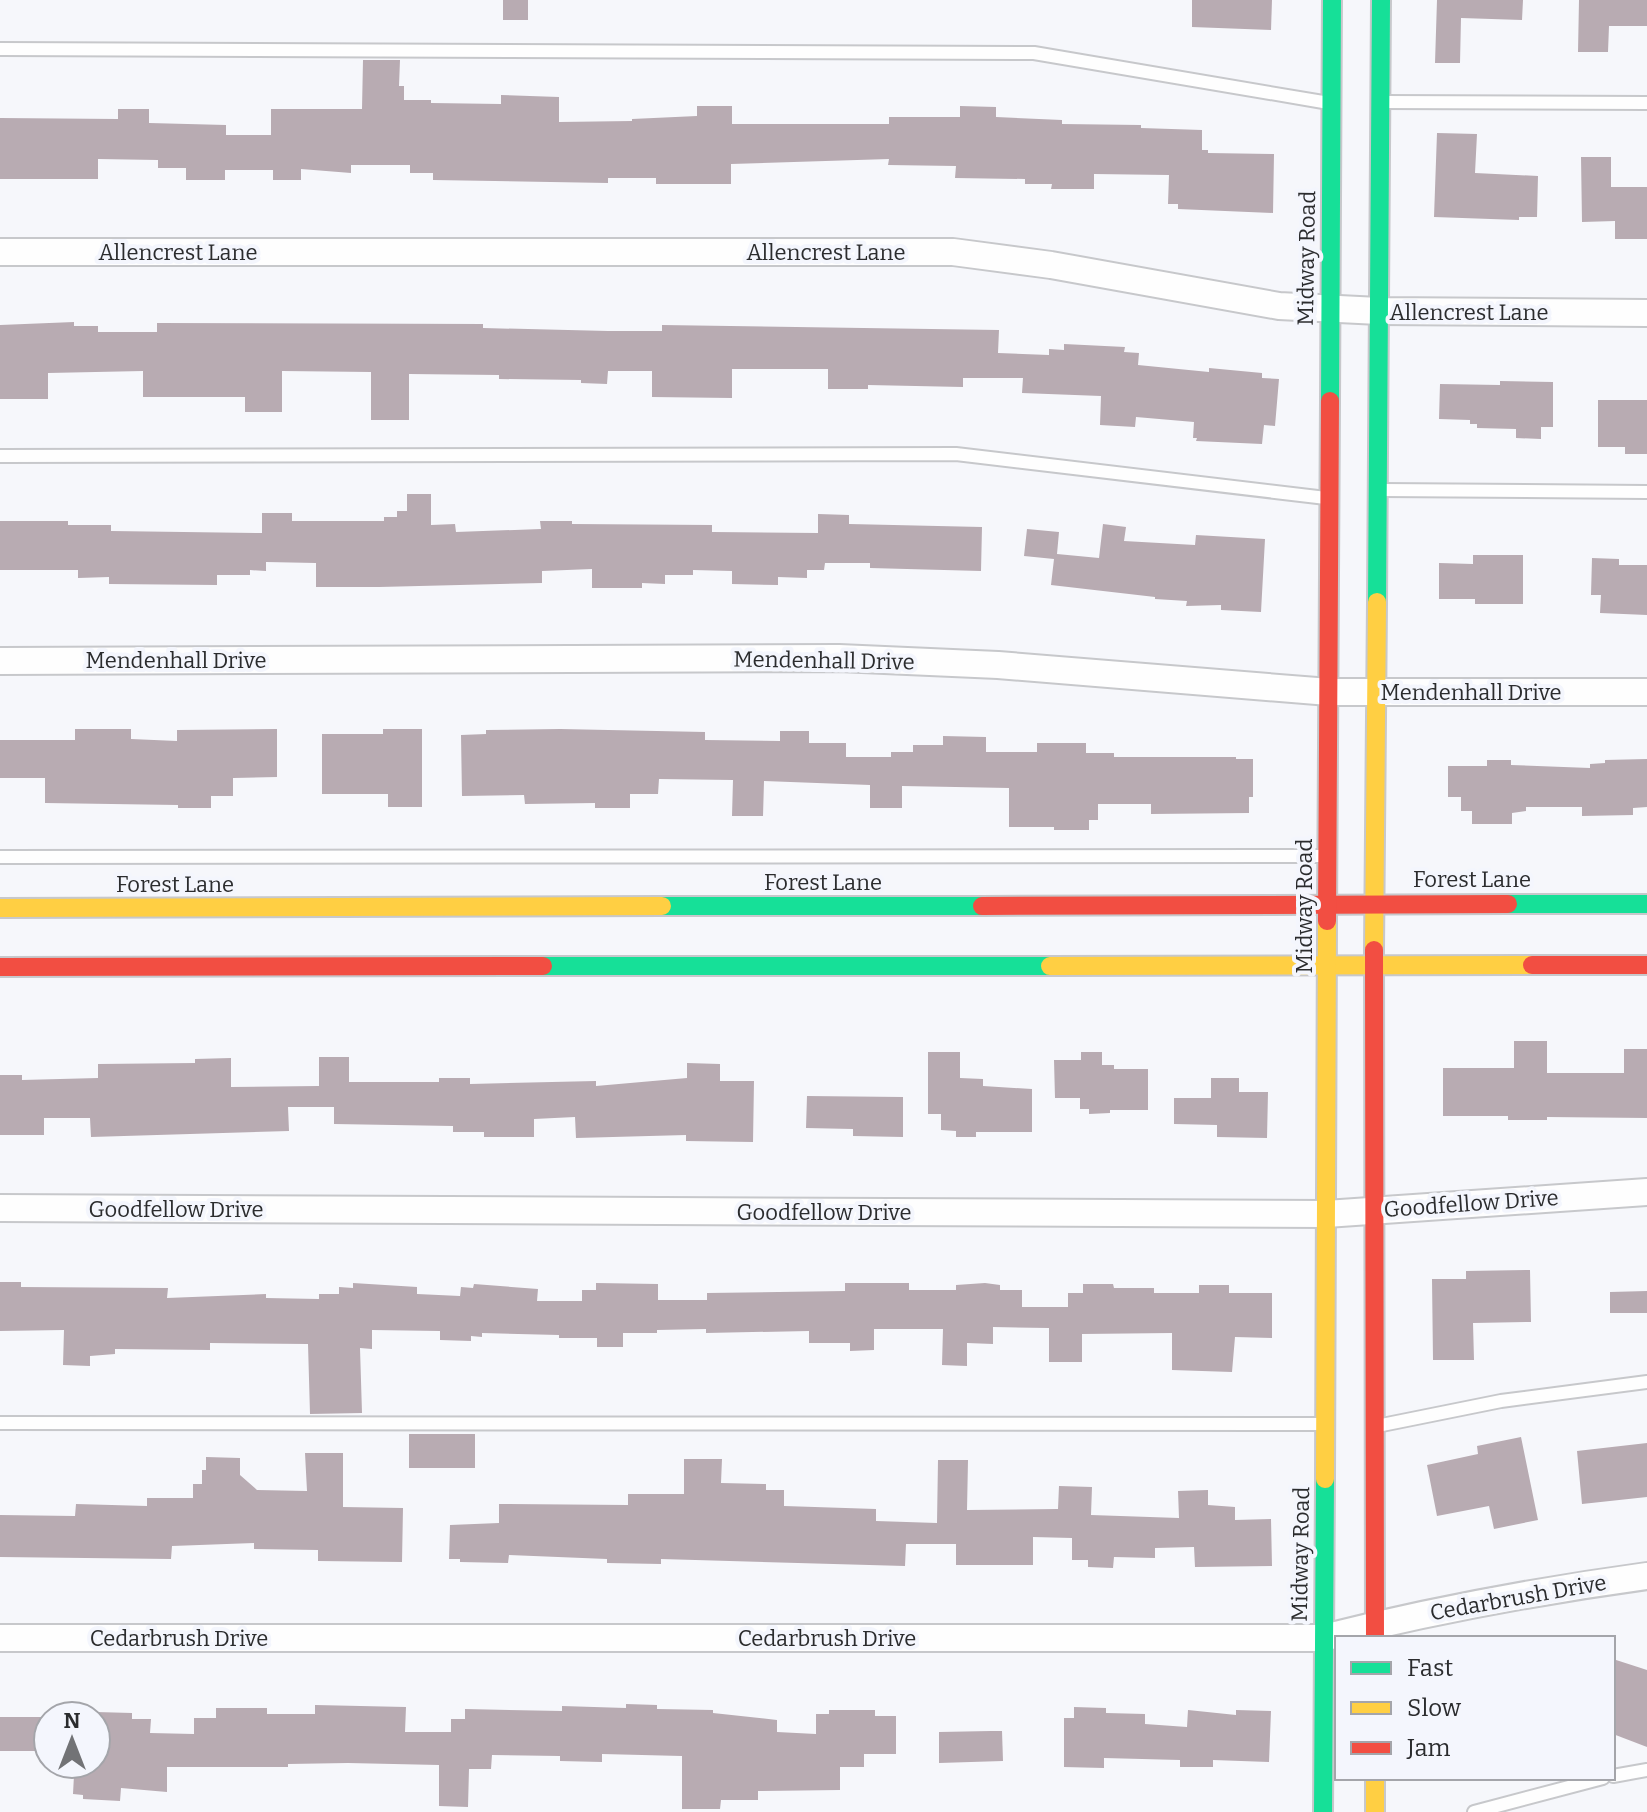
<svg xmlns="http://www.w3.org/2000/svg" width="1647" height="1812" viewBox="0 0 1647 1812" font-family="Bitter,serif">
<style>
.building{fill:#b8abb2}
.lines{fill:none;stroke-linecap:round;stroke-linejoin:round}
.lane-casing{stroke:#c7c8cb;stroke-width:16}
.street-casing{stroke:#c7c8cb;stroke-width:30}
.fast-casing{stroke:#c7c8cb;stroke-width:22}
.slow-casing{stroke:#c7c8cb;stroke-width:22}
.jam-casing{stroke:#c7c8cb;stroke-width:22}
.lane{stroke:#fefefe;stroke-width:12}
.street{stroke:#fefefe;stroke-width:26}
.fast{stroke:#16e098;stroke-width:18}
.slow{stroke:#ffcf43;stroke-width:18}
.jam{stroke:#f24e42;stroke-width:18}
.labels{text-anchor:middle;stroke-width:8;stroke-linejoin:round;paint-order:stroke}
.street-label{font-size:22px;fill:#2b2c2e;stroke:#f4f6fd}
</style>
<rect width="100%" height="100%" fill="#f6f7fb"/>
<g class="building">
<rect x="503" y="0" width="25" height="20"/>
<polygon points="1192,0 1272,0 1271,30 1192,27"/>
<polygon points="1437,0 1523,0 1522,20 1461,18 1460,63 1435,63"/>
<polygon points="1579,0 1647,0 1647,26 1609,26 1608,52 1578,52"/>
<polygon points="363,60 400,60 399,86 404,86 404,100 431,100 431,103 501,104 501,95 559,97 559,122 632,121 632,119 697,116 697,106 732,106 732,124 889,124 889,117 960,117 960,106 996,107 996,117 1062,120 1062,124 1141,125 1141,128 1202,130 1202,150 1208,150 1208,153 1274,154 1273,213 1178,209 1178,204 1168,204 1169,175 1094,174 1094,189 1051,189 1052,184 1025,184 1025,179 955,178 956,166 888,165 889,159 731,164 731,184 656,184 656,178 608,178 608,183 433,180 433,173 410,173 410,165 351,165 351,173 301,169 301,180 273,180 273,170 225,170 225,180 186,180 186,168 158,168 158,160 98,159 98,179 0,179 0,118 118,119 118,109 149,109 149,123 226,125 226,135 271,135 271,109 362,109"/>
<polygon points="1437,133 1477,134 1475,173 1538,176 1537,217 1519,217 1519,220 1434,217"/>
<polygon points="1581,157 1611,157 1611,187 1647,187 1647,239 1615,239 1615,221 1582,222"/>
<polygon points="74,322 74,326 98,326 98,332 157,332 157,323 483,324 483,328 608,331 662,331 662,325 999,330 998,353 1049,355 1049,349 1064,350 1064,344 1125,347 1124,352 1139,353 1138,365 1209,372 1209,368 1262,373 1262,378 1279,379 1275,426 1264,425 1262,444 1196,441 1197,438 1193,438 1194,422 1136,417 1135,427 1100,425 1101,396 1022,393 1023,378 963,378 963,387 868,385 868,389 828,389 828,369 732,369 732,398 652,397 652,371 608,371 607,384 581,383 581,380 499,379 499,375 409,374 409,420 371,420 371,372 282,371 282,412 245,412 245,397 143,397 143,371 48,373 48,399 0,399 0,325"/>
<polygon points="1500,381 1553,382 1553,427 1541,427 1541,439 1516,438 1516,429 1477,428 1477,424 1470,424 1470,420 1439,419 1440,384 1500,385"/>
<polygon points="1598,400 1647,400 1647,454 1625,454 1625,447 1598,447"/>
<polygon points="407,494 431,494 431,525 455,524 456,532 541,529 540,521 572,521 572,524 712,525 712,532 818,533 818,514 849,515 849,524 982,527 981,571 870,568 870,563 825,563 824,570 807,570 807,578 778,577 778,585 732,584 732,571 693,570 693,575 665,575 665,584 642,583 642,588 592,588 592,569 542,571 542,583 379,587 316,587 316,563 266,562 266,571 250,570 250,575 217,575 217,585 109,584 109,577 78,578 78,570 0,570 0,521 68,521 68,525 111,525 111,531 262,533 262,513 292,513 292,521 384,521 384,517 397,517 397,511 407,511"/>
<polygon points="1103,524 1126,527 1124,541 1195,545 1196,535 1265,539 1261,612 1221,610 1221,605 1186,606 1187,601 1155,599 1155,597 1051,585 1054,559 1024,556 1027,529 1059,532 1057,554 1099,558"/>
<polygon points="1473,555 1523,555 1523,604 1475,604 1475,599 1439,599 1439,563 1473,564"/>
<polygon points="1592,558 1619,559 1619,565 1647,565 1647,615 1600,613 1601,595 1591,595"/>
<polygon points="75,729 131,729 131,739 177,741 177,730 277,729 277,777 233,778 233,796 211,796 211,808 178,808 178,805 45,803 45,778 0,778 0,740 75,740"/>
<polygon points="383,729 422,729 422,807 388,807 388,794 322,794 322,734 383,734"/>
<polygon points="560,729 705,732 705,740 780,741 780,731 809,731 809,743 846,743 846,757 891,757 891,752 913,752 913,745 943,745 943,736 986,737 986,752 1037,752 1037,743 1086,743 1086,753 1114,753 1114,757 1236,757 1236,759 1253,759 1253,797 1249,797 1249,813 1151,814 1151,804 1098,804 1098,820 1089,820 1089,830 1054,830 1054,827 1009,827 1009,788 902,786 902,808 870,808 870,785 764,781 763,816 732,816 733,780 659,779 658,794 630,794 630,808 595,808 595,803 525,804 524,795 462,796 461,735 486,734 486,730"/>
<polygon points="1647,759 1647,807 1633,808 1633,815 1582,816 1582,807 1526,807 1526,811 1512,813 1512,824 1472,824 1472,811 1461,811 1461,797 1448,797 1448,766 1487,766 1487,760 1511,760 1511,765 1590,768 1590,764 1605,763 1605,760"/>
<polygon points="1514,1041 1547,1041 1547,1073 1624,1073 1624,1049 1647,1049 1647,1118 1547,1117 1547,1120 1508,1120 1508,1116 1443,1116 1443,1068 1514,1068"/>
<polygon points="928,1052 960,1052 960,1078 983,1079 983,1086 1032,1089 1032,1132 976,1132 976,1137 956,1137 956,1131 941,1130 941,1114 928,1114"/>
<polygon points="1081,1052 1102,1052 1102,1065 1114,1065 1114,1069 1148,1069 1148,1110 1110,1110 1110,1113 1089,1114 1089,1109 1080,1109 1080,1098 1055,1098 1054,1060 1081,1060"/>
<polygon points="319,1057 349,1057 349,1082 439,1082 439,1078 470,1078 470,1084 596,1081 596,1086 687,1078 687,1063 720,1064 720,1081 754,1081 753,1142 686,1141 686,1135 576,1138 575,1117 534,1119 534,1137 484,1137 484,1132 453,1132 453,1126 334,1124 334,1107 288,1107 289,1131 91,1137 90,1118 44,1118 44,1135 0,1135 0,1075 22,1075 22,1080 98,1078 98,1064 195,1063 195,1059 231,1058 231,1087 319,1086"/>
<polygon points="1211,1078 1239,1078 1239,1092 1268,1092 1267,1138 1217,1137 1217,1125 1174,1124 1174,1098 1211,1098"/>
<polygon points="807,1096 903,1097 903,1137 853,1136 853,1129 806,1128"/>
<polygon points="1530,1270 1531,1322 1473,1323 1474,1360 1433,1360 1432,1279 1466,1279 1466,1271"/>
<polygon points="0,1282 21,1282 21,1287 168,1288 167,1298 266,1294 266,1298 319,1299 319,1294 339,1294 339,1287 353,1288 353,1283 417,1287 417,1294 460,1296 461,1287 473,1288 474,1284 538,1289 537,1301 582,1301 582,1290 596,1290 596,1283 658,1284 658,1300 707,1300 707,1293 845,1291 845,1283 909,1283 909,1290 956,1290 956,1285 985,1283 1000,1285 1000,1290 1022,1290 1022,1307 1068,1307 1068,1293 1083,1293 1083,1284 1113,1284 1114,1288 1154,1288 1154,1293 1199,1293 1199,1285 1229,1285 1229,1293 1272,1293 1272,1338 1235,1337 1232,1372 1172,1370 1172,1333 1082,1334 1082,1362 1049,1362 1049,1328 993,1327 993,1344 967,1343 967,1366 942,1365 943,1329 874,1329 874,1350 850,1351 850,1343 809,1343 809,1331 706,1333 706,1329 657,1330 657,1333 623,1333 623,1347 597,1347 597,1338 559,1338 559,1335 482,1333 482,1337 471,1336 471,1341 440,1340 440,1331 372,1330 372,1349 360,1348 362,1413 310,1414 308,1344 210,1343 210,1350 115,1349 115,1354 90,1356 90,1366 63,1365 64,1330 0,1331"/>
<polygon points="1647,1291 1647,1313 1610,1313 1610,1292"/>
<rect x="409" y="1434" width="66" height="34"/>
<polygon points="1521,1437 1538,1520 1494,1529 1489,1506 1437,1516 1427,1465 1478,1454 1477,1446"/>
<polygon points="1647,1443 1647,1497 1582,1504 1577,1451"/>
<polygon points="305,1453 343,1453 343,1507 403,1508 402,1562 318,1561 318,1550 254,1549 254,1543 172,1546 171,1559 0,1557 0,1515 75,1516 76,1504 147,1506 147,1498 193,1498 193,1484 202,1484 202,1470 206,1470 206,1457 240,1458 240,1475 257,1490 307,1491"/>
<polygon points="684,1459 722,1459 721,1483 766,1484 766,1490 784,1490 784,1506 876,1509 876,1521 937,1523 938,1460 968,1460 967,1510 1058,1509 1059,1486 1092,1487 1091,1515 1179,1518 1178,1491 1208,1490 1208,1505 1235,1507 1235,1520 1271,1519 1272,1566 1195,1567 1194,1547 1155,1548 1155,1558 1114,1557 1113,1568 1088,1567 1088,1560 1072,1560 1072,1538 1033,1537 1033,1565 956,1565 956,1544 906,1544 905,1566 661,1559 661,1564 607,1563 607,1559 509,1555 508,1563 460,1562 460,1559 449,1559 450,1525 499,1523 499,1504 628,1505 628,1494 684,1494"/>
<polygon points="1613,1659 1647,1670 1647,1747 1613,1734"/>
<polygon points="626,1704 657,1705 657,1709 713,1710 713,1713 777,1720 777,1732 816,1734 816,1714 829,1714 829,1710 875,1710 875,1716 896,1716 896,1754 864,1754 864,1767 840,1767 840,1790 758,1791 758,1800 721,1800 720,1809 682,1809 682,1756 602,1754 602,1762 560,1761 560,1756 492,1755 491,1769 469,1769 468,1807 439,1806 439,1765 348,1763 288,1764 288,1767 167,1767 167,1792 121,1788 120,1801 83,1799 83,1795 73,1794 74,1775 85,1775 86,1764 96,1764 96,1712 132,1713 132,1719 151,1719 150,1733 194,1734 194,1718 216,1718 216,1708 267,1708 267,1714 315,1714 315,1705 406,1707 405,1732 451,1732 451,1719 465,1719 465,1709 562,1711 562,1706 626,1708"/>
<polygon points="1074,1707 1106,1708 1106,1713 1145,1714 1145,1724 1187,1727 1188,1710 1236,1715 1236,1710 1271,1711 1269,1762 1213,1760 1213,1767 1180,1767 1180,1760 1104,1758 1104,1768 1064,1767 1064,1718 1074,1718"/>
<polygon points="0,1717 46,1717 45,1751 0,1751"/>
<polygon points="991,1731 1002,1731 1003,1761 939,1763 939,1732"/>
</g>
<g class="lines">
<defs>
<g id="lane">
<polyline points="0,49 1034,53 1329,103"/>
<polyline points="1383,102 1647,103"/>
<polyline points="0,456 956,454 1326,498"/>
<polyline points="1382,490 1647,492"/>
<polyline points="0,857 1325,856"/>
<polyline points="0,1423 1321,1424"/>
<polyline points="1377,1426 1501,1401 1647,1382"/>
<polyline points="1613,1776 1647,1770"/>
<polyline points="1474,1812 1603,1778"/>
</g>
<g id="street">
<polyline points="0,252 953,252 1051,265 1279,306 1379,311 1647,313"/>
<polyline points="0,661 839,658 998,665 1329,692 1647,692"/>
<polyline points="0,1208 1326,1214 1647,1192"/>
<path d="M0 1638H1323C1430 1611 1537 1591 1647 1576"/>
</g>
<g id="fast">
<polyline points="1330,401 1332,0"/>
<polyline points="1377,602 1381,0"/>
<polyline points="1508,904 1647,904"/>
<polyline points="662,906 982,906"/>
<polyline points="543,966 1050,966"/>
<polyline points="1323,1812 1325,1479"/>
</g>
<g id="slow">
<polyline points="0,908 662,906"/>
<polyline points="1374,950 1377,602"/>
<polyline points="1050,966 1532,965"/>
<polyline points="1325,1479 1327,921"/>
<polyline points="1375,1778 1375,1812"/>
</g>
<g id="jam">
<polyline points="982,906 1508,904"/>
<polyline points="1327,921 1330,401"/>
<polyline points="1374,950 1375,1638"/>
<polyline points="1532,965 1647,965"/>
<polyline points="0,967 543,966"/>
</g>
</defs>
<use href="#lane" class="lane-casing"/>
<use href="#street" class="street-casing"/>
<use href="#fast" class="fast-casing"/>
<use href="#slow" class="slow-casing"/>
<use href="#jam" class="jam-casing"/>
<use href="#lane" class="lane"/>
<use href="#street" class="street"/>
<use href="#fast" class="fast"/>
<use href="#slow" class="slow"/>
<use href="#jam" class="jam"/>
</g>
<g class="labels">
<g class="street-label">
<text x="178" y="260">Allencrest Lane</text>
<text x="826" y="260">Allencrest Lane</text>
<text transform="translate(1306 258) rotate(-89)" y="8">Midway Road</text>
<text x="1469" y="320">Allencrest Lane</text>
<text x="176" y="668">Mendenhall Drive</text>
<text transform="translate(824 660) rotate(1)" y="8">Mendenhall Drive</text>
<text x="1471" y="700">Mendenhall Drive</text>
<text x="1472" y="887">Forest Lane</text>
<text x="823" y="890">Forest Lane</text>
<text x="175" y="892">Forest Lane</text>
<text transform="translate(1304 906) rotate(-90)" y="8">Midway Road</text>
<text transform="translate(1471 1203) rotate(-4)" y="8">Goodfellow Drive</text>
<text x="176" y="1217">Goodfellow Drive</text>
<text x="824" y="1220">Goodfellow Drive</text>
<text transform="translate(1300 1554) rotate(-89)" y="8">Midway Road</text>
<text transform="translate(1518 1597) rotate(-10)" y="8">Cedarbrush Drive</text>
<text x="179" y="1646">Cedarbrush Drive</text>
<text x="827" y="1646">Cedarbrush Drive</text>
</g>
</g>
<rect x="1335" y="1636" width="280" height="144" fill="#f4f6fd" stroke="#a4a5aa" stroke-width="2"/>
<rect x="1351" y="1662" width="40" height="12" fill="#16e098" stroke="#a4a5aa" stroke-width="2"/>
<text x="1407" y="1676" font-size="24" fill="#2b2c2e">Fast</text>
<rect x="1351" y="1702" width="40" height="12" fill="#ffcf43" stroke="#a4a5aa" stroke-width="2"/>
<text x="1407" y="1716" font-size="24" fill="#2b2c2e">Slow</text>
<rect x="1351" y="1742" width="40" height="12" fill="#f24e42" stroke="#a4a5aa" stroke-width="2"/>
<text x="1407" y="1756" font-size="24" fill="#2b2c2e">Jam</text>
<g transform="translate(72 1740)"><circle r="38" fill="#f4f6fd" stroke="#a4a5aa" stroke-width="2"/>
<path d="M0-6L14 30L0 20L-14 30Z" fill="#727376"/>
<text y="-12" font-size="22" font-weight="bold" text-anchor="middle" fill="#2b2c2e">N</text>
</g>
</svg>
